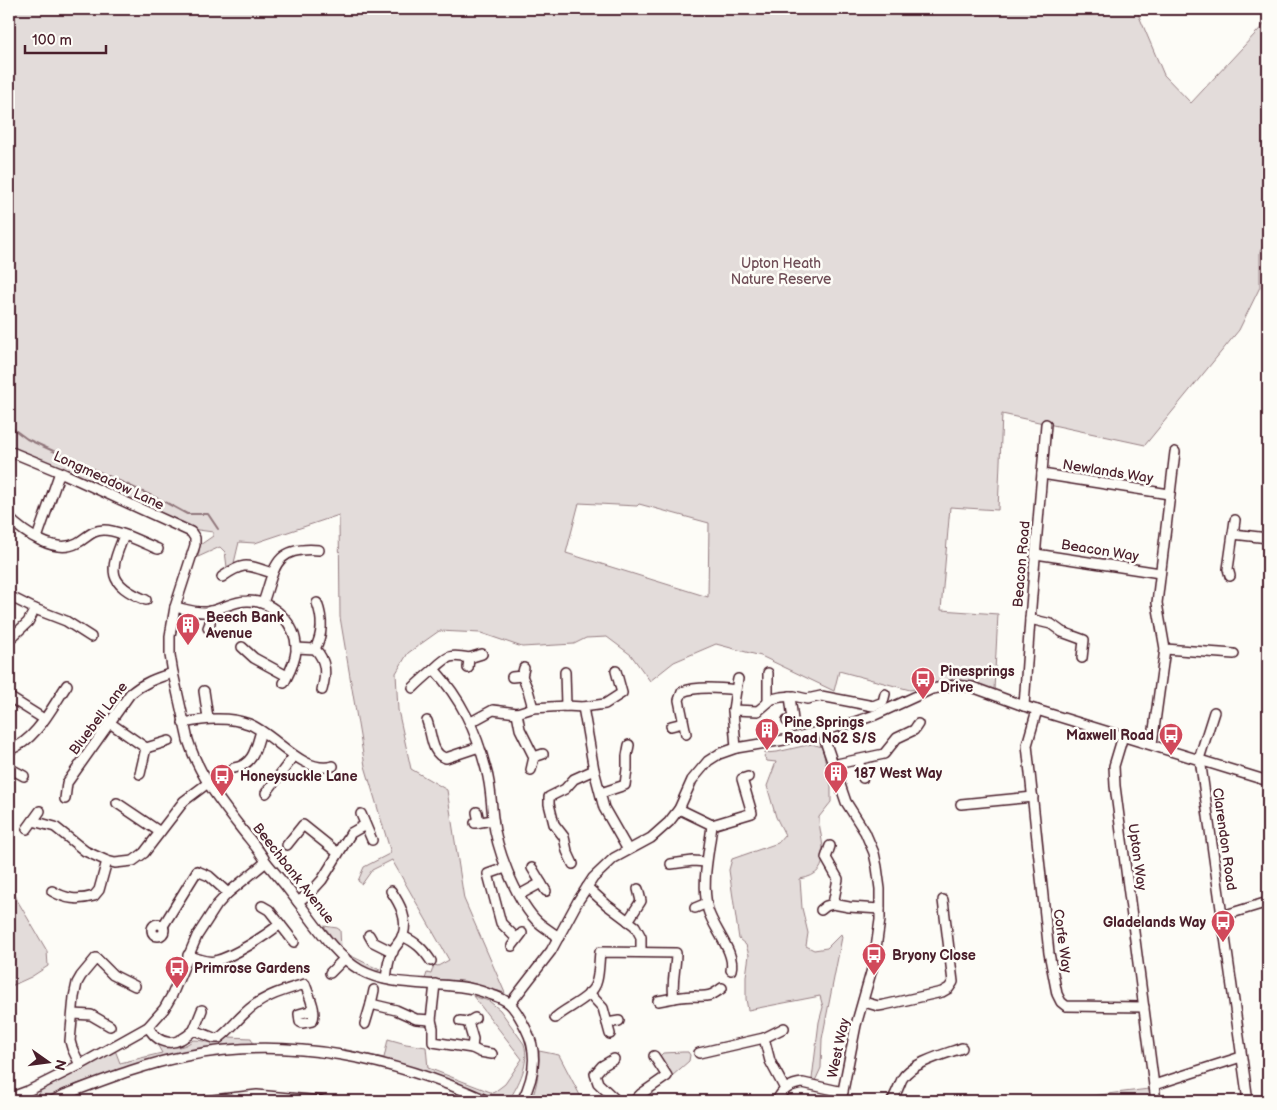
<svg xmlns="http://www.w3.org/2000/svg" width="1277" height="1110" viewBox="0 0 1277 1110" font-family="'Balsamiq Sans',sans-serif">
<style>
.green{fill:#e3dcda;stroke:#967e82;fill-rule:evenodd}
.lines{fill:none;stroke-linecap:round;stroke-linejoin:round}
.stream{stroke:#91777b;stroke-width:2}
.minor-casing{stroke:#4a1f2b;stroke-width:12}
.minor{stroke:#fdfcf7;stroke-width:9}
.labels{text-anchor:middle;stroke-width:5;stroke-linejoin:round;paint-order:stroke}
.park-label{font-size:14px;fill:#704e57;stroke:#fdfcf7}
.street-label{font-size:14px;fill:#4a1f2b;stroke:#fdfcf7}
.poi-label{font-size:14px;font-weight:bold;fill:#4a1f2b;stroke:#fdfcf7;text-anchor:start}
</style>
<rect width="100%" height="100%" fill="#fdfcf7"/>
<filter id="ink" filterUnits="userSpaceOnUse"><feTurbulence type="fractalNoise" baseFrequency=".02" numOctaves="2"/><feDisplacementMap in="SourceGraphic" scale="10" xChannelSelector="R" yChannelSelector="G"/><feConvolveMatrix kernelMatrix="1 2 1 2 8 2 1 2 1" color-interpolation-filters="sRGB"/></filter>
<g filter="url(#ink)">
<g class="green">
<path d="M9 9H1136L1164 75 1191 103 1268 20V239L1260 251V287L1239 330 1145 445 1002 414 998 510 950 507 941 610 998 614 994 690 948 681 910 690 839 671 834 691 761 656 716 644 674 662 650 681 631 655 607 637 586 638 574 644 522 647 481 633 439 631 408 653 396 673 398 710 411 769 447 790 464 899 505 993 464 981 425 979 427 973 431 974 434 965 438 966 449 960 392 860 372 870 362 884 358 881 364 867 391 853 365 766 340 617 339 515 255 543 239 542 234 563 227 567 225 552 220 547 198 557 200 545 213 536V532L191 529 106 488 9 446ZM579 503 637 506 639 504 709 523 708 597 566 553Z"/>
<path d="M812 744 822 747 831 786V802L819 817C819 841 837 873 800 879L802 908 808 933 806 946 814 950 827 948 841 934 842 937 822 1039 821 1068 815 1081 812 1079 819 1022 823 1007 820 996 748 1010 746 999V976L749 955 746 945 739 939 729 870 732 859 778 843 785 835 776 817 767 786 776 762 767 761 764 756 765 753 777 752Z"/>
<polygon points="9,876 17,900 47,951 48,966 31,977 9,987"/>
<polygon points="324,926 337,928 340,930 341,949"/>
<polygon points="341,951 380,970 374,972 354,963"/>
<path d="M473 996 489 1001 500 1010 524 1044C530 1063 519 1084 509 1100L501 1101 406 1065 344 1052 343 1049 384 1058 388 1039 406 1044 426 1047 428 1068 493 1093 505 1084 522 1059Z"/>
<path d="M229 1037 251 1038 253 1042 252 1046 150 1060 77 1084 44 1101H39L37 1099 41 1090 115 1050 120 1063 162 1053 158 1046C172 1047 182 1050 193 1040 210 1040 212 1048 229 1037Z"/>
<path d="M539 1051 559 1055 583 1101H531C538 1084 539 1069 539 1051Z"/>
<polygon points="683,1052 688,1052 690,1055 689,1061 672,1076 670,1076 659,1057 663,1053"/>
<polygon points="1149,1089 1151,1101 1049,1101"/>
</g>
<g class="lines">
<g class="stream">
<polyline points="9,380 15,384"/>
<polyline points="14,390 11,410 12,428 27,439 165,502 187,514 208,514 218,529"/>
</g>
<defs>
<g id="minor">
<path d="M9 451 60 472 191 532 195 538V545L175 607 170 636V655L173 673 188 740C198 773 219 800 240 827 249 839 259 849 266 862 278 876 290 891 301 906 317 927 337 957 360 970 398 991 449 978 489 994 496 996 504 999 510 1004 517 1011 522 1021 526 1029 539 1054 534 1078 522 1101"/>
<polyline points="1042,474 1169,494"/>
<path d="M9 518C23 532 55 555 77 543 87 538 91 530 104 530 119 530 143 543 158 549"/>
<polyline points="1233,534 1268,538"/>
<path d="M124 536C109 571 107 584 146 600"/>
<polyline points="37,538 60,472"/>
<polyline points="1036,554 1160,573"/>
<polyline points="1230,576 1228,569 1235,520"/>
<path d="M222 577C245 561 247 565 272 573"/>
<polyline points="9,596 35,609 66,621 91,637"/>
<path d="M263 603C275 569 273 546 319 550"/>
<path d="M175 607C185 609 195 613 206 612 220 610 233 601 247 601 273 600 298 625 296 651 295 663 289 673 284 683"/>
<polyline points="1030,619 1051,624 1062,632 1084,640 1082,658"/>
<polyline points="208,628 210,623 210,611"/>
<polyline points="9,640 28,622 35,609"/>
<polyline points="242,647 254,658 287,676"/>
<path d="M296 648 315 649C327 661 326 675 322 690"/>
<path d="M315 649C323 634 323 619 317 603"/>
<polyline points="1165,649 1234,654"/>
<polyline points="468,668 469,658 482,654"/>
<path d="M434 669C461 699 476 730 486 769 491 785 491 802 493 818 496 848 515 897 535 919 541 926 552 932 559 937"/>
<polyline points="565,672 566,706"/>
<polyline points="768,673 768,702"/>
<polyline points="522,676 528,690 533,708"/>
<polyline points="512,677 522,676 524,668"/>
<path d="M413 688C420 681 427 675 434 669 448 656 449 654 469 658"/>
<polyline points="736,690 738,679"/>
<polyline points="204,691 208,718"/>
<polyline points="9,697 44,719"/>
<polyline points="1024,706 1030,619 1046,424"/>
<polyline points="583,707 594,770 604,808 628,850"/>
<polyline points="733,710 758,711 772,699 781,697 794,696 807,699 821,696 873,706 883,702 885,694"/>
<polyline points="1037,710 1027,745 1049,953 1057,994 1061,1002 1066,1006 1144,1007"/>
<polyline points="517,713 520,729 534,757"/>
<path d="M427 721C432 734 431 755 446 758L479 747"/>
<polyline points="787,721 793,720 790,696"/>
<polyline points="471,722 493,710 517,713 533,708 566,706 583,707 605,704 622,693 616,671"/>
<polyline points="110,723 146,748 169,741"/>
<path d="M183 723C205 719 227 716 249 724 275 734 303 775 333 766"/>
<polyline points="671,726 683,723"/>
<polyline points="822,732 846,802 865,832 874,853 877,867 880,889 880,920 874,962 856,1025 841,1101"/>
<path d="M686 734 679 700 682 692C696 686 720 688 736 690L733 710 736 748"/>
<polyline points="1123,736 1114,766 1115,786 1156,1101"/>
<polyline points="1152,744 1165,649 1157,603 1175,452"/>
<path d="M9 750C36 741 52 707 67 685"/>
<polyline points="1199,759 1214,712"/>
<polyline points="1200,759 1248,1101"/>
<polyline points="858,760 863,778"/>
<polyline points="832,765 884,754 897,738 914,730 918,724"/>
<polyline points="9,768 24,776"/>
<path d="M234 768C254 765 256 747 261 731"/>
<polyline points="531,770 534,757 543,754"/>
<polyline points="140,774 146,748"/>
<polyline points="266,793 294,756"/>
<polyline points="601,793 625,785 627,769 627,756 629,745"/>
<path d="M65 799 67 783 130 694C143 683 156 678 173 673"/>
<polyline points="117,803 160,832"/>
<polyline points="961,804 1033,797"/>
<polyline points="679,809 712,825 752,813 742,779 748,777"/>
<polyline points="477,812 479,822"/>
<polyline points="361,814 372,840"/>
<polyline points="33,821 55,827 85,851 107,861 115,863 133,861 144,853 184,801 208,783"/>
<polyline points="475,823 493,820"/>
<path d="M712 825C709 854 701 881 708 910 713 928 736 953 731 970"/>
<polyline points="27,829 40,811"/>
<polyline points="287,845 303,825 338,853"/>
<polyline points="830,846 826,858 838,879 833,904"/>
<polyline points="573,864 567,851 564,837 554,824 549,804 549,797 565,789 574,779 594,770"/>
<polyline points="671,864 693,861 706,862"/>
<polyline points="505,868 488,874 501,923 517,939"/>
<polyline points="532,868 546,891"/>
<polyline points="587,887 607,905 635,926 641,937 641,952"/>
<path d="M52 891C66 899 77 901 94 896L99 890 107 861"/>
<polyline points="519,895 541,883"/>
<polyline points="298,902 312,891 322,880 351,833 365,825"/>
<polyline points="262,906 269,910 294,942"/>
<polyline points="695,908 707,903"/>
<polyline points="821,910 826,906 833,904 849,907 880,909"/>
<polyline points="1222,916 1268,902"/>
<polyline points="628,921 641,901 638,889"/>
<circle cx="158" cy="930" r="6"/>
<polyline points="163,926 197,871 209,876 228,893"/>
<polyline points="369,935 373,942 393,952"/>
<path d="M402 936C416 942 423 949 431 961"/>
<polyline points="512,946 522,933"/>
<path d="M188 955C196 958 206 963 215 961 233 957 265 936 280 924"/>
<polyline points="330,973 345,958"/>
<path d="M386 979C387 970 388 960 392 952 395 946 401 941 403 935 408 919 400 904 391 891"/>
<polyline points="435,984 431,1020 433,1028 433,1042 472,1048 473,1039 468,1022"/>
<polyline points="589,993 603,1008 610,1034"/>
<polyline points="658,1001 674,998"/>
<polyline points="864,1002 878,1006 884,1005 942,992 949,988 953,982 943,900"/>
<polyline points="371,1004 374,990"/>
<polyline points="510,1004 551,951 578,901 593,878 614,858 651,838 669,822 679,809 692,780 708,761 719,754 736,748 784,740 849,724 875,715 932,689 955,685 972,687 1024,706 1268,781"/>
<polyline points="73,1014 91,1015 110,1026"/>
<path d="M555 1018C568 1006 593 999 597 980 599 972 599 961 600 952L676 953C676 968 671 983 674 998 681 997 688 996 695 996 707 997 712 996 722 988"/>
<polyline points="460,1021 468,1022 475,1018"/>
<polyline points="607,1023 619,1021"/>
<polyline points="365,1024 371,1004 396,1010 416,1019 431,1020"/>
<path d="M148 1027C161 1048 177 1046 194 1030L214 1038H219C229 1031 236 1021 245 1013 262 996 282 991 305 984 308 994 318 1012 312 1021L302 1023 300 1022 299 1014 313 1010"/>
<polyline points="194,1030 202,1010"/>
<polyline points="764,1038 770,1061 785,1089"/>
<polyline points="472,1048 480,1052 492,1054"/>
<polyline points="699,1053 764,1038 784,1028"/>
<polyline points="614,1059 602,1066 595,1074 598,1083 617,1101"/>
<polyline points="80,1065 72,1048 70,1041 74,997 77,983 81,976 96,958 113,975 135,986"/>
<polyline points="1154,1085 1241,1057"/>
<polyline points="9,1098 28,1091 80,1065 148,1027 164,1009 172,995 197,936 217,905 228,893 266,862"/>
<path d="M52 1101 64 1095C104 1080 144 1064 186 1056 289 1035 395 1059 488 1101"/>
<polyline points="204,1101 257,1095 321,1101"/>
<polyline points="634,1101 641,1094 667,1076 654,1056"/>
<path d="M777 1101C782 1089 791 1084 803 1083L843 1092"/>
<path d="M892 1101C896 1094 899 1086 902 1079 911 1063 945 1054 962 1048"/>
</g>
</defs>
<use href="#minor" class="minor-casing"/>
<use href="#minor" class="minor"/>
</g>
</g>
<defs>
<symbol id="building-pin" viewBox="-11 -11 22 30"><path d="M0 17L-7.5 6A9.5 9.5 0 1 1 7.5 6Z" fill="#d1495b" stroke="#fdfcf7"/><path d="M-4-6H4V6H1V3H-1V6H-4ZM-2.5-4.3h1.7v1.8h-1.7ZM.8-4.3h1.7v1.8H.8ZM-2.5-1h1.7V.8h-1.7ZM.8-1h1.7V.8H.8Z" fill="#fff"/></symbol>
<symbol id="bus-pin" viewBox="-11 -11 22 30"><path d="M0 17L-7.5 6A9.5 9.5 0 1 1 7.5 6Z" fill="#d1495b" stroke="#fdfcf7"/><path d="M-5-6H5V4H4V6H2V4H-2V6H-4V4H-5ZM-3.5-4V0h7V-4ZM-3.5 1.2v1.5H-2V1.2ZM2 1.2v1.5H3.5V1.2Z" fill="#fff"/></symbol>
</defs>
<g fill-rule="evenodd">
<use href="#building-pin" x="174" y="611" width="28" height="38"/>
<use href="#bus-pin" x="909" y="665" width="28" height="38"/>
<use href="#building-pin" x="753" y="716" width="28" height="38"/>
<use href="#bus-pin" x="1157" y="721" width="28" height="38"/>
<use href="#building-pin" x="822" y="759" width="28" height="38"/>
<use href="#bus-pin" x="208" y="762" width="28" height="38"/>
<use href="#bus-pin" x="1209" y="908" width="28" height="38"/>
<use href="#bus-pin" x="860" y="941" width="28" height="38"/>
<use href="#bus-pin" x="163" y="954" width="28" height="38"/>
</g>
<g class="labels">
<g class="park-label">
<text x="781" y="268">Upton Heath<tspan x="781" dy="16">Nature Reserve</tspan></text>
</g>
<g class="street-label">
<text transform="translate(1108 471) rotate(9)" y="5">Newlands Way</text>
<text transform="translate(109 480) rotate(25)" y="5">Longmeadow Lane</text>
<text transform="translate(1100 550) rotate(9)" y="5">Beacon Way</text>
<text transform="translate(1021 564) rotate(-85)" y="5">Beacon Road</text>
<text transform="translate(98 718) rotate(-53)" y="5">Bluebell Lane</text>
<text transform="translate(1225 839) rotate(82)" y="5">Clarendon Road</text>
<text transform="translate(1138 857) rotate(82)" y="5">Upton Way</text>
<text transform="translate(294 873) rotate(52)" y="5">Beechbank Avenue</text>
<text transform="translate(1063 941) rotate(82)" y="5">Corfe Way</text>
<text transform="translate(838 1048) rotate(-78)" y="5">West Way</text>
</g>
<g class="poi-label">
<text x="206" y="622">Beech Bank<tspan x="206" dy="16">Avenue</tspan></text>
<text x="940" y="676">Pinesprings<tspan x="940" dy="16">Drive</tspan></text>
<text x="784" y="727">Pine Springs<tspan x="784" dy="16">Road No2 S/S</tspan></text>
<text x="1154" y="740" text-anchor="end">Maxwell Road</text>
<text x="854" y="778">187 West Way</text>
<text x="240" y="781">Honeysuckle Lane</text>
<text x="1206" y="927" text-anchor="end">Gladelands Way</text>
<text x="892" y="960">Bryony Close</text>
<text x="194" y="973">Primrose Gardens</text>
</g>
</g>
<rect width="1277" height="1110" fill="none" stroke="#fdfcf7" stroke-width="30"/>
<rect x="15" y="15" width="1247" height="1080" fill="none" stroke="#4a1f2b" stroke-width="2" filter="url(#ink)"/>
<g transform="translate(48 1062) rotate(104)" stroke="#fdfcf7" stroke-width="4" paint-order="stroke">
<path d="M0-4L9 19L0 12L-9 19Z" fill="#4a1f2b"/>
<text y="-8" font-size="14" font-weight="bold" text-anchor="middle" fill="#4a1f2b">N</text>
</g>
<path d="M25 45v8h81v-8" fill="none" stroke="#4a1f2b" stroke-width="2.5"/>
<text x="32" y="45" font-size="15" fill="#4a1f2b" stroke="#fdfcf7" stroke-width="4" paint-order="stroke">100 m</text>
</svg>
